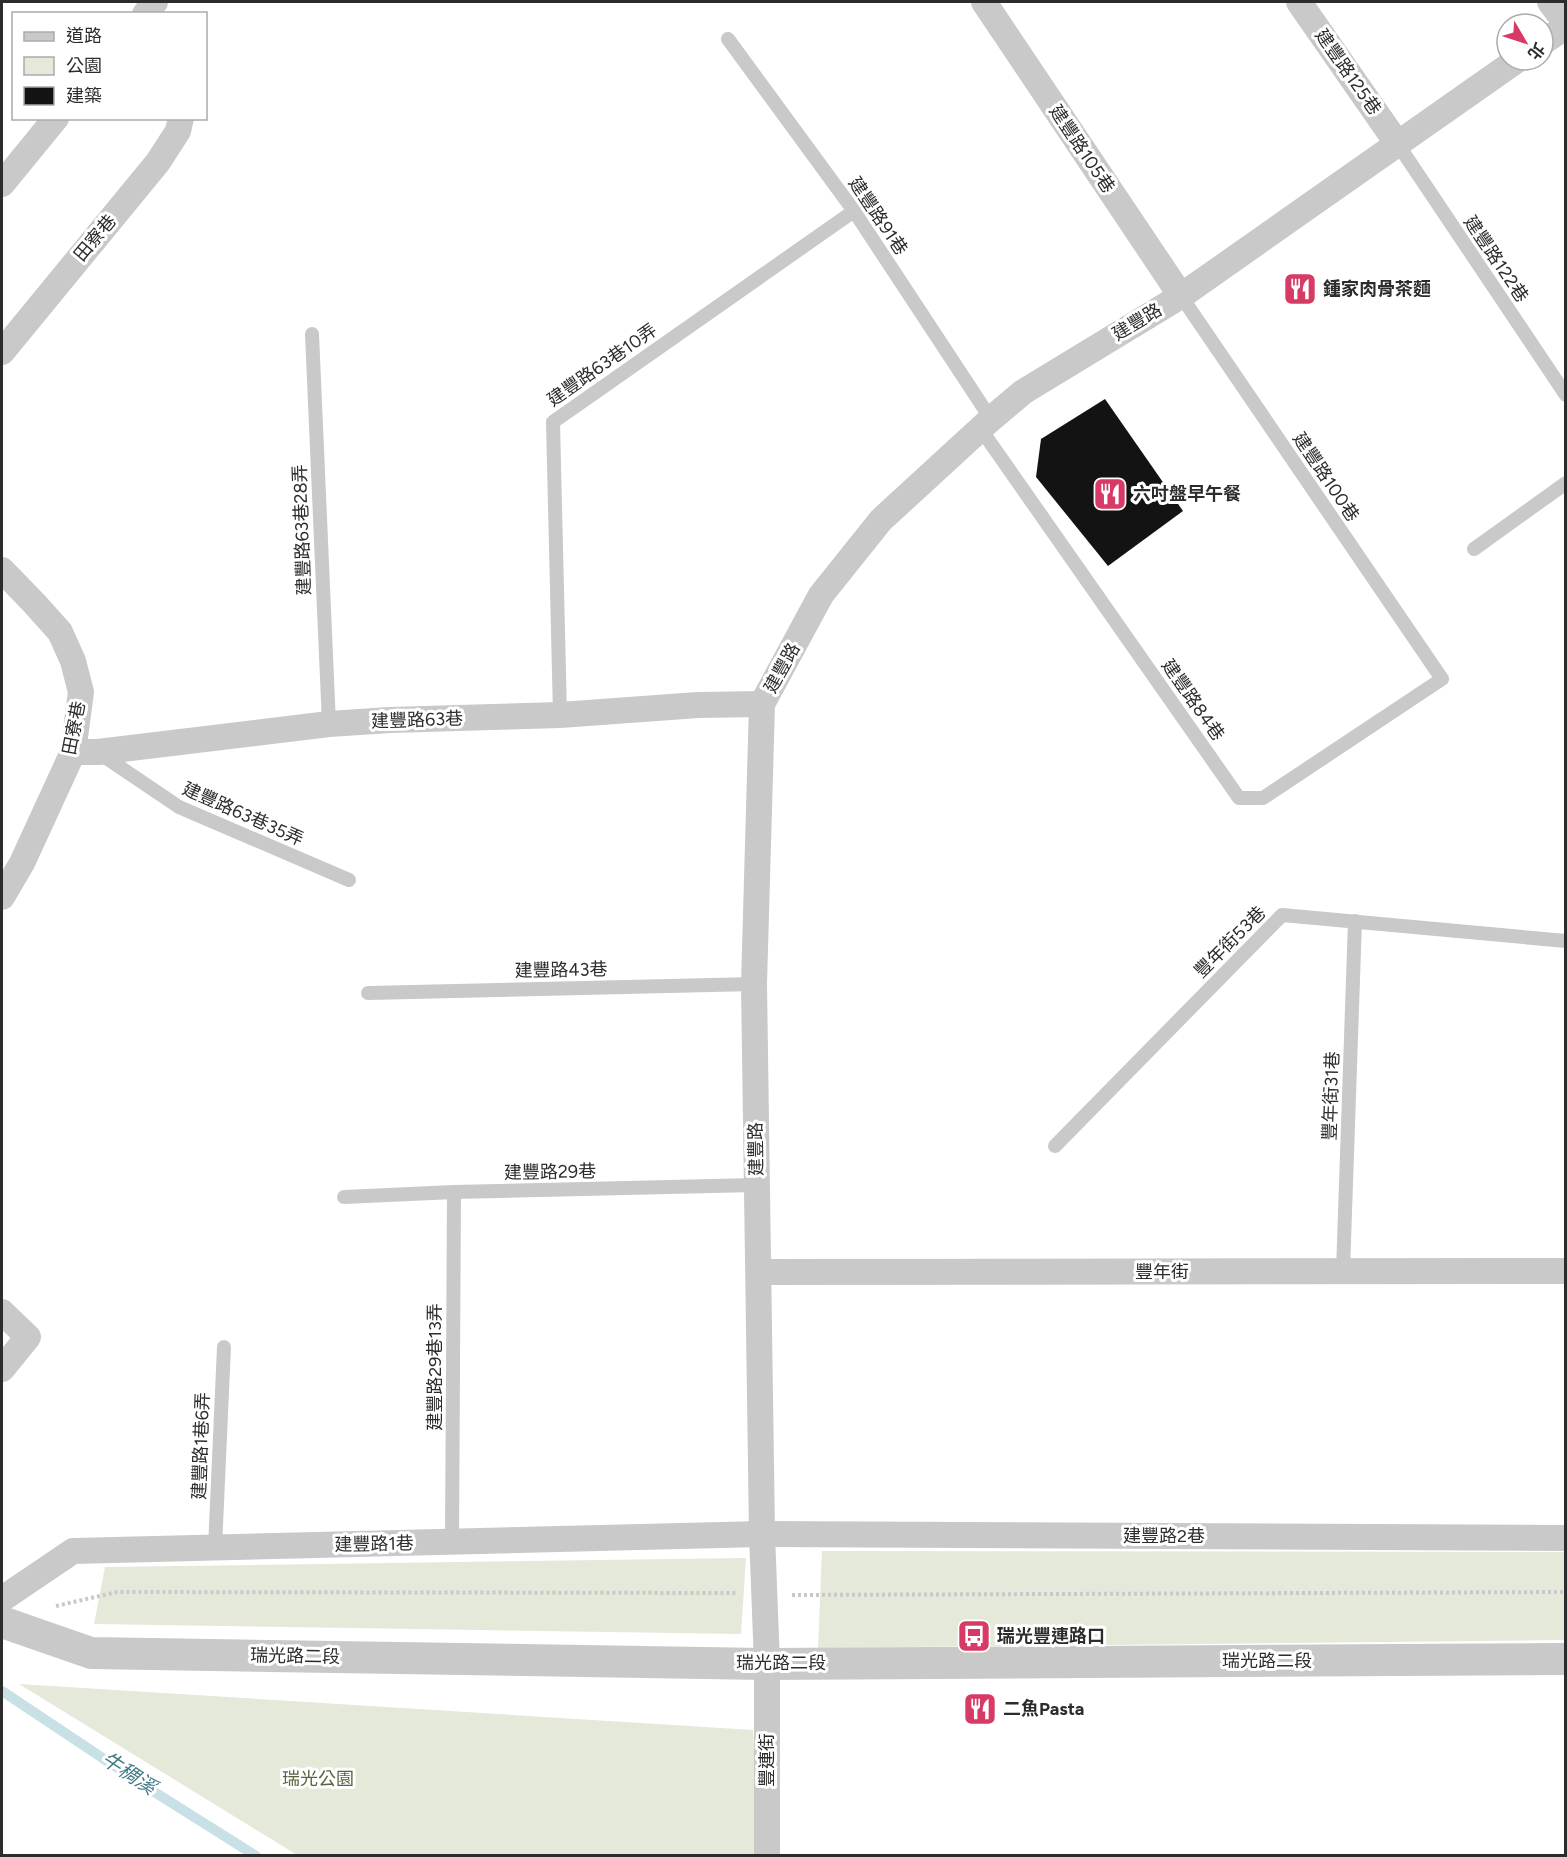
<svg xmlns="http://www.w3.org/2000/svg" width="1567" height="1857" viewBox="0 0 1567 1857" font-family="Figtree,'Noto Sans TC',sans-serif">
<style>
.green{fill:#e5e9da}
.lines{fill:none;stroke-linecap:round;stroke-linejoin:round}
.stream{stroke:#c7e1e7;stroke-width:10}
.building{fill:#131313}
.path{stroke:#c9c9c9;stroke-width:4;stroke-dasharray:3 3;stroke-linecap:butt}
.service{stroke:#c9c9c9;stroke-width:14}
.minor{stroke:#c9c9c9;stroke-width:26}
.tertiary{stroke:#c9c9c9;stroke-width:32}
.labels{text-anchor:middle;stroke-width:6;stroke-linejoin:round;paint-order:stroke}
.street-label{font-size:18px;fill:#2c2c2c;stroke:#fff}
.poi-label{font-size:18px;font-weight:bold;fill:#2c2c2c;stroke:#fff;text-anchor:start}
.park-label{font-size:18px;fill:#57643d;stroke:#fff}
.water-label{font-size:20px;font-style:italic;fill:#417a87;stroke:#fff}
</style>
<rect width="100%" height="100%" fill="#fff"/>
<g class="green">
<polygon points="822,1551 1565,1552 1565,1640 818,1648"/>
<polygon points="746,1558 741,1634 94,1624 105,1567"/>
<polygon points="19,1684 753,1730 761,1855 297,1855"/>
</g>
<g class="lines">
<polyline class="stream" points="2,1691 137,1781 256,1856"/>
</g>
<polygon class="building" points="1105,399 1183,511 1108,566 1036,477 1041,439"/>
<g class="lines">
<g class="path">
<polyline points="792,1595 1566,1592"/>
<polyline points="56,1606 117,1592 737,1593"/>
</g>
<g class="service">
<polyline points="728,39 854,211 991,419"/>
<polyline points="1397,143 1566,395"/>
<polyline points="312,334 329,724"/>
<polyline points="980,428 1239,798 1263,798 1442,679 1181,296"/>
<polyline points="1474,549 1566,483"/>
<polyline points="560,715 553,422 854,211"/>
<polyline points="99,753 179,807 349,880"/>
<polyline points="368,993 754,984"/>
<polyline points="1055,1146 1282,915 1566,941"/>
<polyline points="344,1197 454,1192 756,1185"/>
<polyline points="1343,1271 1355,921"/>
<polyline points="452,1542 454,1192"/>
<polyline points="215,1548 224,1347"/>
</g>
<g class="minor">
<polyline points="984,2 1181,296"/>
<polyline points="1299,2 1397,143"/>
<polyline points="1550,2 1566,23"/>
<polyline points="145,14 155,2"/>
<polyline points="1543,42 1566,27"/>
<polyline points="2,184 56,118"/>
<polyline points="2,352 158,162 178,131 181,118"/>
<polyline points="2,570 34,603 60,632 73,661 81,692 73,752 22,863 2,897"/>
<polyline points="73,752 98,752 329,724 390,720 560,715 698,705 762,704"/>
<polyline points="759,1272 1566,1271"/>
<polyline points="2,1312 28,1337 2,1369"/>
<polyline points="2,1599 73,1551 762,1534 1566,1538"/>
<polyline points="767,1856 767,1664 762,1534 754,984 762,704 821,595 881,520 991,419 1023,392 1181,296 1517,60"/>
</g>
<polyline class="tertiary" points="2,1622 91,1653 767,1664 1566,1659"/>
</g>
<defs>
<symbol id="restaurant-square" viewBox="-11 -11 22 22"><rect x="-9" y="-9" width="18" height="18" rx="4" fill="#d73a65" stroke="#fff"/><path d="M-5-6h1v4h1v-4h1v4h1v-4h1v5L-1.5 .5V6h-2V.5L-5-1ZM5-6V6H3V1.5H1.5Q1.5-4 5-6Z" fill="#fff"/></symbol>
<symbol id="bus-square" viewBox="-11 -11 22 22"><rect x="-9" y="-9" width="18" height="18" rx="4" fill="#d73a65" stroke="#fff"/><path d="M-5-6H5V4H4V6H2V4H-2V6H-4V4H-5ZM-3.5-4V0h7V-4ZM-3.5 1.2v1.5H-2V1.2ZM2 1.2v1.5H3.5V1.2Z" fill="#fff"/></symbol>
</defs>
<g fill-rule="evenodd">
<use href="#restaurant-square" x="1281" y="270" width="38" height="38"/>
<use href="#restaurant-square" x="1091" y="475" width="38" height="38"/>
<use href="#bus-square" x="955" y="1617" width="38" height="38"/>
<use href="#restaurant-square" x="961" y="1690" width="38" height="38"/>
</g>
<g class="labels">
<g class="street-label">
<text transform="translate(1348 72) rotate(55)" y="6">建豐路125巷</text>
<text transform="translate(1082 149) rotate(56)" y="6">建豐路105巷</text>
<text transform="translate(878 216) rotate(56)" y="6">建豐路91巷</text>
<text transform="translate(95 238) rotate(-50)" y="6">田寮巷</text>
<text transform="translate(1496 259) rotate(56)" y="6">建豐路122巷</text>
<text transform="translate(1137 322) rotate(-31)" y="6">建豐路</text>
<text transform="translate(602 365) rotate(-35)" y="6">建豐路63巷10弄</text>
<text transform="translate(1326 477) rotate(56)" y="6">建豐路100巷</text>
<text transform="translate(302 530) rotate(-92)" y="6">建豐路63巷28弄</text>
<text transform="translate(782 668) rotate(-61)" y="6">建豐路</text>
<text transform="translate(1193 700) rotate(55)" y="6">建豐路84巷</text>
<text transform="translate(417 720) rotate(-2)" y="6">建豐路63巷</text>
<text transform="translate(74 728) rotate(-79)" y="6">田寮巷</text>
<text transform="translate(243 814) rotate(24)" y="6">建豐路63巷35弄</text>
<text transform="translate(1230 942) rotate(-45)" y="6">豐年街53巷</text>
<text transform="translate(561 970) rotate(-1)" y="6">建豐路43巷</text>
<text transform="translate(1331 1096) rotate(-88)" y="6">豐年街31巷</text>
<text transform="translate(756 1149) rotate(-91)" y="6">建豐路</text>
<text transform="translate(550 1172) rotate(-1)" y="6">建豐路29巷</text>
<text x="1162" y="1278">豐年街</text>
<text transform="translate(435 1367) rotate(-90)" y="6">建豐路29巷13弄</text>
<text transform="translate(201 1446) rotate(-88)" y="6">建豐路1巷6弄</text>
<text x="1164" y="1542">建豐路2巷</text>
<text transform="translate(374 1544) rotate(-1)" y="6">建豐路1巷</text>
<text transform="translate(295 1656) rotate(1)" y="6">瑞光路二段</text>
<text x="1267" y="1667">瑞光路二段</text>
<text x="781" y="1669">瑞光路二段</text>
<text transform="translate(767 1760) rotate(-90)" y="6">豐連街</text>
</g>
<g class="poi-label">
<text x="1323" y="295">鍾家肉骨茶麵</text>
<text x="1133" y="500">六吋盤早午餐</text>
<text x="997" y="1642">瑞光豐連路口</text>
<text x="1003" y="1715">二魚Pasta</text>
</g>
<g class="park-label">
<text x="318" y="1785">瑞光公園</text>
</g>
<g class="water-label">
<text transform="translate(129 1773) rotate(33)" y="7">牛稠溪</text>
</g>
</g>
<rect width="1567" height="1857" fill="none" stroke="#2c2c2c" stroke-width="6"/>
<rect x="12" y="12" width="195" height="108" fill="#ffffff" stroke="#ababab" stroke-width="1.5"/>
<rect x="24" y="32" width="30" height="9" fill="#c9c9c9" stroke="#ababab" stroke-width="1.5"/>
<text x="66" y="42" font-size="18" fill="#2c2c2c">道路</text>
<rect x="24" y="57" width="30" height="18" fill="#e5e9da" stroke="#ababab" stroke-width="1.5"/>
<text x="66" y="72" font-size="18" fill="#2c2c2c">公園</text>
<rect x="24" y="87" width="30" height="18" fill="#131313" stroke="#ababab" stroke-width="1.5"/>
<text x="66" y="102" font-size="18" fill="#2c2c2c">建築</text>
<g transform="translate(1525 42) rotate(129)"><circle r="28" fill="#ffffff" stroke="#ababab" stroke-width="1.5"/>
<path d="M0-4.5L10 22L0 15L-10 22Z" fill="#d73a65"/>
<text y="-9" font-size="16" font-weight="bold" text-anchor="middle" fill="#2c2c2c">北</text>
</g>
</svg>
